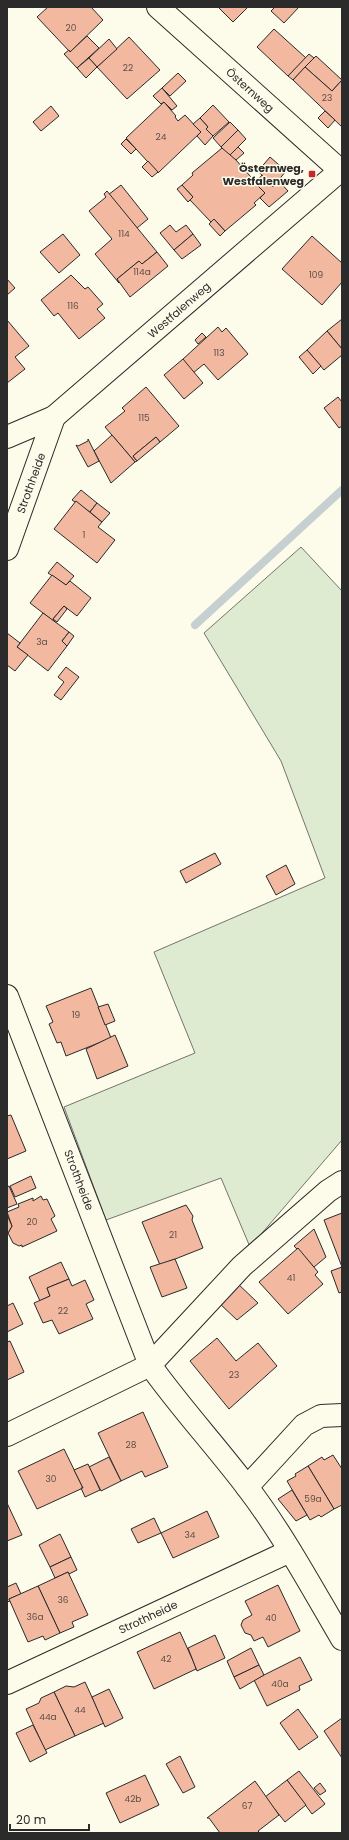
<svg xmlns="http://www.w3.org/2000/svg" width="349" height="1840" viewBox="0 0 349 1840" font-family="Poppins,sans-serif">
<style>
.green{fill:#deebd1;stroke:#74746e}
.lines{fill:none;stroke-linecap:round;stroke-linejoin:round}
.stream{stroke:#c7d0d0;stroke-width:8}
.building{fill:#f2b8a0;stroke:#2b2b2b}
.minor-casing{stroke:#2b2b2b;stroke-width:24}
.minor{stroke:#fdfbea;stroke-width:22}
.poi-dot{fill:#c62828;stroke:#fdfbea;stroke-width:1.5}
.labels{text-anchor:middle;stroke-width:3;stroke-linejoin:round;paint-order:stroke}
.number-label{font-size:9px;fill:#5d4e48}
.street-label{font-size:11px;fill:#2b2b2b;stroke:#fdfbea}
.poi-label{font-size:11px;font-weight:bold;fill:#2b2b2b;stroke:#fdfbea;text-anchor:end}
</style>
<rect width="100%" height="100%" fill="#fdfbea"/>
<polygon class="green" points="301,547 342,591 342,1140 250,1247 221,1178 106,1220 64,1107 195,1053 154,952 325,878 281,761 204,633"/>
<g class="lines">
<polyline class="stream" points="195,625 342,490"/>
</g>
<g class="building">
<polygon points="48,7 91,7 103,20 70,52 37,17"/>
<polygon points="218,7 248,7 233,22"/>
<polygon points="275,7 299,7 284,23 271,11"/>
<polygon points="274,29 306,58 288,76 257,47"/>
<polygon points="87,36 99,48 77,68 64,54 69,50 70,52"/>
<polygon points="129,37 160,70 127,99 97,67"/>
<polygon points="109,39 117,49 97,67 89,58"/>
<polygon points="309,54 314,58 293,80 288,76"/>
<polygon points="316,56 342,80 332,91 305,67"/>
<polygon points="89,58 97,67 86,78 77,68"/>
<polygon points="305,67 332,91 342,80 342,127 293,80"/>
<polygon points="178,73 186,81 170,96 162,88"/>
<polygon points="162,88 177,106 172,110 164,102 161,104 153,96"/>
<polygon points="164,102 176,116 175,117 178,121 185,115 201,132 158,173 126,138"/>
<polygon points="213,105 229,122 213,136 206,129 208,127 200,118"/>
<polygon points="51,106 59,116 41,131 33,122"/>
<polygon points="325,111 335,120 328,128 318,118"/>
<polygon points="200,118 208,127 206,129 213,136 205,145 197,136 201,132 193,124"/>
<polygon points="230,122 238,130 221,147 213,138"/>
<polygon points="238,130 246,139 229,156 221,147"/>
<polygon points="126,139 136,149 131,154 121,144"/>
<polygon points="238,147 244,153 236,160 229,156"/>
<polygon points="222,148 236,160 265,193 254,203 256,205 225,231 214,219 211,222 190,200 193,197 182,185 193,175 192,173"/>
<polygon points="270,157 286,171 273,187 258,171"/>
<polygon points="148,161 158,172 152,177 142,167"/>
<polygon points="262,175 273,187 278,180 288,191 269,207 260,198 265,193 255,183"/>
<polygon points="121,185 148,219 137,228 108,195"/>
<polygon points="182,185 193,197 188,202 177,189"/>
<polygon points="107,191 157,252 142,264 139,261 117,279 119,283 95,254 112,239 89,211 106,197 104,194"/>
<polygon points="214,219 225,231 220,236 209,224"/>
<polygon points="170,225 176,232 186,225 193,234 174,250 160,233"/>
<polygon points="63,234 80,255 59,273 40,252"/>
<polygon points="193,234 201,245 182,259 174,250"/>
<polygon points="312,236 342,263 342,282 322,305 282,269"/>
<polygon points="157,252 168,266 130,297 117,279 139,261 142,264"/>
<polygon points="71,275 85,289 88,287 103,304 97,309 105,318 79,339 58,313 54,316 41,300"/>
<polygon points="7,279 15,288 7,295"/>
<polygon points="342,319 342,349 327,331"/>
<polygon points="7,320 29,346 15,357 25,369 7,383"/>
<polygon points="218,327 222,332 226,328 248,354 218,380 204,364 193,373 182,360"/>
<polygon points="327,331 342,349 342,355 324,370 307,350"/>
<polygon points="202,333 206,337 198,344 195,340"/>
<polygon points="307,350 321,366 313,374 299,357"/>
<polygon points="183,359 203,383 184,399 164,375"/>
<polygon points="146,387 179,426 160,442 156,437 133,456 137,461 135,462 105,427 125,411 122,408"/>
<polygon points="338,397 342,402 342,426 339,428 324,408"/>
<polygon points="112,435 135,462 111,483 94,451"/>
<polygon points="156,437 160,442 137,461 133,456"/>
<polygon points="88,439 99,461 88,467 76,445 78,446 88,441"/>
<polygon points="81,490 97,503 90,512 72,500"/>
<polygon points="76,501 102,522 98,527 115,540 97,563 54,529"/>
<polygon points="97,503 110,513 102,522 90,512"/>
<polygon points="57,562 74,576 66,585 48,573"/>
<polygon points="52,575 66,585 70,581 91,598 77,616 64,606 53,619 56,623 30,603"/>
<polygon points="64,606 67,609 57,622 53,619"/>
<polygon points="43,613 69,632 62,641 67,646 48,671 17,647"/>
<polygon points="69,632 74,636 67,646 62,641"/>
<polygon points="7,633 20,643 17,647 28,655 15,671 7,665"/>
<polygon points="66,667 79,677 61,700 54,695 64,682 58,677"/>
<polygon points="215,853 221,864 186,883 180,871"/>
<polygon points="286,865 295,884 276,895 266,876"/>
<polygon points="91,988 111,1038 66,1056 61,1042 57,1043 49,1024 53,1022 46,1006"/>
<polygon points="108,1004 115,1021 105,1025 98,1007"/>
<polygon points="115,1035 128,1066 97,1079 86,1049"/>
<polygon points="11,1115 26,1151 7,1159 7,1116"/>
<polygon points="31,1176 36,1188 15,1197 10,1186"/>
<polygon points="9,1186 17,1204 7,1208 7,1187"/>
<polygon points="41,1196 43,1200 47,1199 55,1216 51,1219 57,1231 22,1247 22,1245 19,1246 13,1243 8,1233 12,1226 7,1212 19,1207 18,1204 33,1198 33,1201"/>
<polygon points="186,1205 193,1216 192,1220 203,1248 160,1265 142,1222"/>
<polygon points="342,1213 342,1267 324,1220"/>
<polygon points="7,1215 12,1226 8,1233 7,1231"/>
<polygon points="314,1229 326,1257 314,1267 294,1246"/>
<polygon points="298,1248 318,1272 315,1275 323,1284 288,1314 259,1282"/>
<polygon points="175,1259 187,1288 162,1297 150,1267"/>
<polygon points="61,1262 69,1279 47,1288 50,1296 40,1301 29,1277"/>
<polygon points="342,1267 342,1292 339,1293 331,1271"/>
<polygon points="69,1279 72,1286 85,1280 94,1300 86,1304 93,1319 59,1334 52,1320 43,1323 34,1303 50,1296 47,1288"/>
<polygon points="235,1281 258,1303 237,1320 218,1302"/>
<polygon points="13,1303 23,1324 7,1332 7,1306"/>
<polygon points="217,1338 236,1361 258,1343 277,1366 229,1409 190,1361"/>
<polygon points="10,1341 24,1372 7,1380 7,1342"/>
<polygon points="143,1412 168,1467 145,1477 142,1471 121,1481 98,1433"/>
<polygon points="64,1449 83,1488 37,1509 18,1471"/>
<polygon points="333,1455 342,1469 342,1505 334,1509 308,1466 322,1457 324,1460"/>
<polygon points="109,1457 121,1481 101,1491 89,1467"/>
<polygon points="88,1464 100,1490 85,1497 81,1488 83,1488 74,1470"/>
<polygon points="308,1466 334,1509 321,1517 319,1515 310,1520 287,1481 296,1476 295,1474"/>
<polygon points="292,1490 307,1515 296,1521 278,1499"/>
<polygon points="7,1503 22,1535 7,1541"/>
<polygon points="207,1511 219,1537 173,1558 161,1533"/>
<polygon points="154,1518 161,1533 138,1543 131,1529"/>
<polygon points="60,1534 71,1557 50,1567 39,1545"/>
<polygon points="71,1557 77,1570 69,1574 68,1572 55,1578 50,1567"/>
<polygon points="68,1572 88,1615 72,1622 74,1627 60,1633 38,1586"/>
<polygon points="16,1583 21,1594 9,1599 10,1601 7,1602 7,1587"/>
<polygon points="278,1585 300,1631 268,1647 263,1637 254,1641 251,1635 245,1633 241,1625 243,1620 252,1615 245,1601"/>
<polygon points="38,1586 60,1633 45,1640 43,1636 28,1642 9,1599"/>
<polygon points="180,1632 195,1665 196,1669 154,1689 137,1652"/>
<polygon points="215,1635 225,1658 197,1671 188,1648"/>
<polygon points="251,1648 259,1665 234,1677 227,1661"/>
<polygon points="300,1657 312,1680 299,1686 300,1690 267,1706 254,1680"/>
<polygon points="259,1665 264,1675 240,1689 234,1677"/>
<polygon points="85,1682 104,1723 75,1736 54,1692 66,1686 74,1687"/>
<polygon points="109,1689 123,1718 105,1727 92,1697"/>
<polygon points="54,1692 75,1736 45,1750 26,1709 39,1703 41,1698"/>
<polygon points="298,1709 318,1737 299,1750 280,1723"/>
<polygon points="342,1718 342,1758 324,1731"/>
<polygon points="33,1725 47,1753 30,1762 16,1733"/>
<polygon points="180,1756 195,1787 183,1793 166,1764"/>
<polygon points="299,1771 325,1804 312,1814 287,1780"/>
<polygon points="145,1775 159,1805 120,1823 106,1793"/>
<polygon points="287,1780 306,1805 285,1822 265,1797"/>
<polygon points="255,1781 279,1815 258,1831 260,1833 220,1833 209,1818 207,1818"/>
<polygon points="320,1783 326,1791 320,1795 314,1788"/>
</g>
<g class="lines">
<defs>
<g id="minor">
<polyline points="158,7 342,172"/>
<polyline points="7,437 54,417 342,169"/>
<polyline points="7,549 54,417"/>
<path d="M7 996 150 1365C180 1407 215 1445 247 1487 283 1534 312 1588 342 1639"/>
<polyline points="7,1435 150,1365 242,1266 328,1191 342,1182"/>
<polyline points="247,1487 304,1425 321,1416 342,1415"/>
<polyline points="7,1683 290,1551"/>
</g>
</defs>
<use href="#minor" class="minor-casing"/>
<use href="#minor" class="minor"/>
</g>
<rect class="poi-dot" x="308" y="170" width="8" height="8" rx="2"/>
<g class="labels">
<g class="number-label">
<text x="71" y="31">20</text>
<text x="128" y="71">22</text>
<text x="327" y="101">23</text>
<text x="161" y="140">24</text>
<text x="124" y="237">114</text>
<text x="142" y="275">114a</text>
<text x="316" y="278">109</text>
<text x="73" y="309">116</text>
<text x="219" y="356">113</text>
<text x="144" y="421">115</text>
<text x="84" y="538">1</text>
<text x="42" y="645">3a</text>
<text x="76" y="1018">19</text>
<text x="32" y="1225">20</text>
<text x="173" y="1238">21</text>
<text x="291" y="1281">41</text>
<text x="63" y="1314">22</text>
<text x="234" y="1378">23</text>
<text x="131" y="1448">28</text>
<text x="51" y="1482">30</text>
<text x="313" y="1502">59a</text>
<text x="190" y="1538">34</text>
<text x="63" y="1603">36</text>
<text x="35" y="1620">36a</text>
<text x="271" y="1621">40</text>
<text x="166" y="1662">42</text>
<text x="280" y="1687">40a</text>
<text x="80" y="1713">44</text>
<text x="48" y="1720">44a</text>
<text x="133" y="1802">42b</text>
<text x="247" y="1809">67</text>
</g>
<g class="street-label">
<text transform="translate(250 90) rotate(42)" y="4">Östernweg</text>
<text transform="translate(179 310) rotate(-41)" y="4">Westfalenweg</text>
<text transform="translate(31 483) rotate(-70)" y="4">Strothheide</text>
<text transform="translate(79 1180) rotate(69)" y="4">Strothheide</text>
<text transform="translate(148 1617) rotate(-25)" y="4">Strothheide</text>
</g>
<g class="poi-label">
<text x="304" y="172">Östernweg,<tspan x="304" dy="13">Westfalenweg</tspan></text>
</g>
</g>
<rect width="349" height="1840" fill="none" stroke="#2b2b2b" stroke-width="16"/>
<path d="M10 1824v6h79v-6" fill="none" stroke="#2b2b2b" stroke-width="2"/>
<text x="16" y="1824" font-size="12" fill="#2b2b2b" stroke="#fdfbea" stroke-width="3" paint-order="stroke">20 m</text>
</svg>
